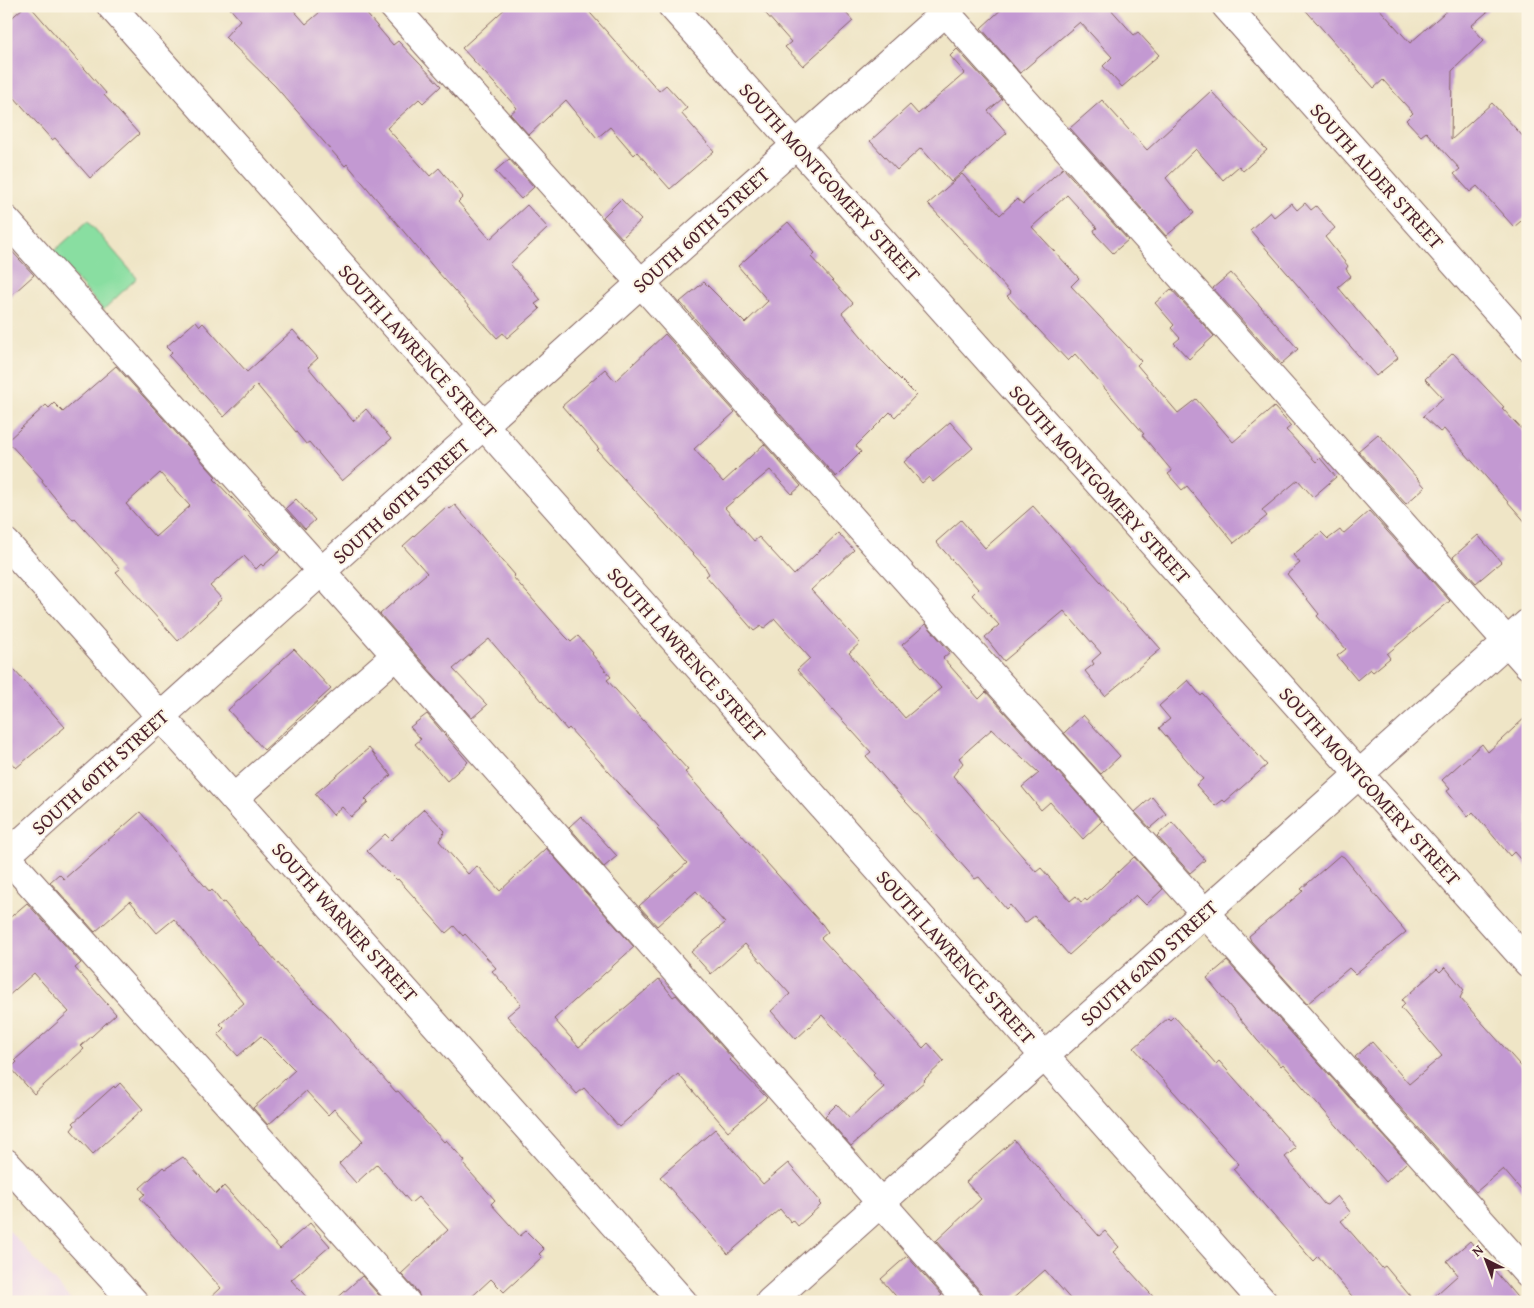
<svg xmlns="http://www.w3.org/2000/svg" width="1534" height="1308" viewBox="0 0 1534 1308" font-family="'Gentium Book Plus',serif">
<style>
.built{fill:#ead1ec}
.green{fill:#89dea1;stroke:#6a7e66}
.building{fill:#c399d2;fill-rule:evenodd}
.lines{fill:none;stroke-linecap:round;stroke-linejoin:round}
.minor-casing{stroke:#846461;stroke-width:30}
.minor{stroke:#fff;stroke-width:28}
.labels{text-anchor:middle;stroke-width:4;stroke-linejoin:round;paint-order:stroke}
.street-label{font-size:20px;fill:#4a1f2b;stroke:#fcf5e5}
</style>
<rect width="100%" height="100%" fill="#fcf5e5"/>
<filter id="ink" filterUnits="userSpaceOnUse"><feTurbulence type="fractalNoise" baseFrequency=".02" numOctaves="2"/><feDisplacementMap in="SourceGraphic" scale="10" xChannelSelector="R" yChannelSelector="G"/><feConvolveMatrix kernelMatrix="1 2 1 2 8 2 1 2 1" color-interpolation-filters="sRGB"/></filter>
<filter id="wash" filterUnits="userSpaceOnUse"><feTurbulence type="fractalNoise" baseFrequency=".0096" numOctaves="4" result="noise"/><feDisplacementMap in="SourceGraphic" scale="20" xChannelSelector="R" yChannelSelector="G"/><feGaussianBlur stdDeviation="1.12" result="paint"/><feColorMatrix in="noise" values="0 0 0 0 0 0 0 0 0 0 0 0 0 0 0 0 0 1.4 0 .05"/><feComposite in="paint" operator="in"/></filter>
<g filter="url(#wash)">
<rect width="100%" height="100%" fill="#efe5c6"/>
<polygon class="built" points="6,1227 73,1302 6,1302"/>
<polygon class="green" points="88,221 137,278 103,310 53,252"/>
<g id="blocks">
<g class="building">
<polygon points="25,6 30,6 106,93 104,95 139,134 90,178 55,138 52,140 6,88 6,23"/>
<polygon points="228,6 290,6 306,24 327,6 360,6 393,45 398,41 441,86 423,103 419,99 387,128 430,176 439,168 463,197 458,202 490,239 527,205 548,228 510,264 541,300 535,304 540,309 507,338 503,333 497,338 436,270 347,164 345,166 275,86 225,37 240,20"/>
<polygon points="508,6 584,6 659,91 666,85 687,108 681,113 714,151 670,189 637,152 634,155 610,127 597,138 566,100 529,135 510,114 517,108 462,48"/>
<polygon points="759,6 840,6 853,21 803,66 785,47 791,42"/>
<polygon points="1005,6 1108,6 1134,35 1138,32 1159,55 1122,87 1103,66 1112,57 1080,22 1020,73 981,28"/>
<polygon points="1302,6 1377,6 1410,43 1452,6 1494,6 1471,26 1484,40 1452,71 1451,140 1492,103 1528,142 1528,215 1514,227 1477,186 1470,192 1454,174 1460,169 1426,132 1421,136 1406,120 1413,113 1383,80 1374,88"/>
<polygon points="957,49 1002,99 988,111 1007,133 951,182 921,148 897,170 870,141 910,105 918,114 965,73 950,56"/>
<polygon points="1211,91 1267,150 1243,171 1239,166 1223,180 1196,149 1166,178 1194,213 1166,236 1070,128 1102,100 1147,150"/>
<polygon points="509,159 534,187 521,199 495,171"/>
<polygon points="1063,168 1128,240 1113,253 1096,235 1094,230 1097,228 1067,195 1032,227 1079,278 1071,286 1141,361 1137,365 1178,413 1196,399 1233,442 1274,407 1291,426 1286,430 1316,462 1320,458 1336,477 1313,497 1298,480 1262,510 1267,516 1234,543 1187,486 1182,490 1168,474 1172,471 1142,435 1144,434 1075,354 1068,361 1007,296 1011,293 928,204 962,174 1000,215 1017,199 1023,204"/>
<polygon points="621,199 641,220 622,238 603,217"/>
<polygon points="1291,203 1297,210 1305,203 1311,210 1316,206 1335,228 1325,237 1348,266 1346,269 1351,276 1338,287 1398,358 1376,376 1250,230 1270,212 1274,217"/>
<polygon points="788,222 815,253 811,257 853,303 842,313 881,360 916,395 895,417 890,412 856,446 861,452 836,477 680,302 704,282 745,323 768,301 738,266"/>
<polygon points="6,245 34,275 6,300"/>
<polygon points="1231,273 1298,349 1281,364 1213,288"/>
<polygon points="1171,289 1214,336 1189,359 1174,343 1180,338 1171,328 1174,325 1155,303"/>
<polygon points="196,321 200,326 203,323 247,372 293,330 318,358 308,367 353,421 366,409 391,439 342,481 309,442 306,444 257,385 224,417 169,356 172,353 166,347"/>
<polygon points="665,334 735,412 694,449 723,482 764,444 801,486 792,494 770,470 725,508 754,541 759,537 794,575 838,533 854,550 811,590 860,643 849,653 905,718 941,688 902,645 926,624 950,652 943,658 979,699 986,692 1102,821 1083,839 1050,802 1041,810 1022,787 1039,773 992,729 959,758 963,763 953,776 1036,872 1041,868 1070,901 1076,896 1081,902 1085,899 1087,901 1134,857 1163,889 1146,905 1136,895 1069,955 1034,916 1025,923 1010,905 1006,909 979,877 975,879 897,792 866,756 871,752 797,670 810,658 775,619 763,629 761,626 754,631 706,576 709,574 705,567 597,450 599,449 562,406 605,369 615,381"/>
<polygon points="1453,353 1504,407 1502,408 1528,436 1528,525 1444,429 1440,432 1423,416 1443,398 1425,379"/>
<path d="M116 366 216 477 214 479 281 550 263 566 261 564 256 569 244 556 210 586 222 599 217 603 218 604 178 641 116 572 120 569 75 519 73 520 42 482 43 480 7 441 46 405 49 408 54 403 63 412ZM160 473 190 506 155 537 126 504Z"/>
<polygon points="950,422 973,448 933,482 929,477 922,483 904,462"/>
<polygon points="1378,434 1425,487 1406,504 1358,451"/>
<polygon points="296,499 315,520 305,529 286,508"/>
<polygon points="455,505 515,575 513,577 565,636 571,642 578,636 593,653 592,654 611,677 607,680 688,770 685,772 822,924 828,932 821,938 923,1048 928,1043 944,1061 924,1080 925,1081 851,1146 825,1116 837,1104 850,1118 884,1087 873,1075 875,1073 822,1015 796,1039 771,1011 790,994 745,944 711,974 691,952 725,923 696,891 657,926 639,906 687,863 657,829 659,827 569,728 567,730 489,639 453,669 487,705 472,718 380,614 427,573 403,546 447,506 450,509"/>
<polygon points="1033,506 1161,649 1105,696 1085,671 1094,664 1092,661 1101,653 1064,611 1004,661 985,637 999,625 972,595 978,589 936,542 961,520 985,548"/>
<polygon points="1369,511 1450,601 1387,654 1390,658 1373,672 1370,669 1357,680 1337,656 1346,649 1317,616 1319,614 1287,574 1300,563 1293,555 1321,532 1328,539 1340,530 1343,534"/>
<polygon points="1478,535 1501,562 1476,583 1453,557"/>
<polygon points="294,649 331,689 264,750 228,710"/>
<polygon points="6,661 65,727 16,768 6,757"/>
<polygon points="1188,680 1201,696 1203,694 1267,765 1225,802 1223,800 1215,806 1196,785 1203,779 1159,728 1170,719 1159,706"/>
<polygon points="427,714 468,762 447,781 415,744 421,739 410,727"/>
<polygon points="1083,715 1120,756 1101,774 1064,733"/>
<polygon points="1528,715 1528,868 1514,852 1510,856 1473,812 1468,817 1447,791 1450,789 1442,780 1482,744 1488,752"/>
<polygon points="369,748 391,775 372,792 365,799 368,802 351,817 342,807 333,815 315,794"/>
<polygon points="1152,797 1166,814 1150,828 1135,812"/>
<polygon points="424,809 445,831 439,841 468,874 477,866 500,891 546,848 634,947 554,1019 579,1047 659,979 673,997 676,995 732,1058 730,1060 767,1098 728,1131 678,1074 619,1127 584,1088 577,1094 507,1016 521,1004 492,971 496,968 465,934 463,936 454,926 446,933 398,879 397,880 388,871 387,872 367,851 385,834 391,840"/>
<polygon points="140,812 210,892 212,890 222,903 224,902 262,947 263,946 303,992 326,1013 396,1092 398,1091 444,1142 446,1140 465,1161 463,1164 495,1200 491,1204 520,1236 526,1231 544,1249 539,1254 542,1257 504,1292 491,1279 466,1302 421,1302 418,1292 401,1274 448,1230 418,1197 411,1203 377,1164 356,1183 339,1164 363,1141 334,1109 328,1115 306,1091 268,1125 253,1108 295,1070 261,1036 238,1056 218,1034 224,1028 220,1024 244,1003 174,919 157,933 130,901 95,932 50,882 59,874 64,879"/>
<polygon points="581,816 617,856 604,867 569,827"/>
<polygon points="1172,822 1205,860 1190,873 1157,836"/>
<polygon points="1340,855 1344,857 1406,932 1355,974 1349,968 1307,1004 1251,941 1249,936 1303,891 1301,889"/>
<polygon points="27,903 81,963 75,968 116,1014 81,1046 84,1049 34,1094 11,1068 17,1062 15,1060 69,1012 34,973 6,998 6,921"/>
<polygon points="1227,961 1407,1162 1386,1182 1283,1064 1281,1066 1257,1040 1207,978"/>
<polygon points="1445,967 1464,990 1460,998 1528,1074 1528,1198 1503,1169 1476,1192 1355,1057 1372,1042 1409,1084 1442,1056 1401,1008 1405,1004 1402,1000 1437,969 1440,972"/>
<polygon points="1174,1016 1216,1064 1219,1061 1296,1148 1285,1157 1324,1204 1327,1205 1337,1196 1351,1213 1341,1221 1382,1268 1385,1266 1415,1302 1357,1302 1318,1256 1313,1261 1233,1169 1239,1164 1134,1048 1168,1018 1170,1020"/>
<polygon points="120,1083 143,1109 93,1154 71,1130 75,1125 73,1123 114,1086 115,1088"/>
<polygon points="715,1129 763,1184 788,1163 821,1202 819,1203 821,1205 798,1226 793,1220 791,1222 780,1209 728,1254 660,1177"/>
<polygon points="1014,1140 1099,1236 1105,1231 1119,1247 1113,1252 1158,1302 1073,1302 1045,1270 1009,1302 991,1302 981,1292 936,1241 981,1199 966,1182"/>
<polygon points="183,1157 216,1194 224,1186 280,1249 310,1223 330,1246 291,1280 311,1302 206,1302 221,1288 140,1198 145,1194 140,1188 163,1167 165,1169"/>
<polygon points="1470,1241 1521,1302 1428,1302 1458,1275 1447,1261"/>
<polygon points="907,1256 942,1295 934,1302 901,1302 881,1279"/>
<polygon points="362,1276 385,1302 333,1302"/>
</g>
</g>
</g>
<g filter="url(#ink)">
<use href="#blocks" fill-opacity="0" stroke="#846461" stroke-width="1"/>
<g class="lines">
<defs>
<g id="minor">
<polyline points="111,6 1263,1302"/>
<polyline points="393,6 1528,1274"/>
<polyline points="672,6 1528,963"/>
<polyline points="940,6 1528,665"/>
<polyline points="1226,6 1528,346"/>
<polyline points="6,220 322,572 969,1302"/>
<polyline points="6,543 683,1302"/>
<polyline points="234,798 396,655"/>
<polyline points="6,856 640,284 952,6"/>
<polyline points="6,856 406,1302"/>
<polyline points="6,1163 134,1302"/>
<polyline points="770,1302 1528,623"/>
</g>
</defs>
<use href="#minor" class="minor-casing"/>
<use href="#minor" class="minor"/>
</g>
</g>
<g class="labels">
<g class="street-label">
<text transform="translate(1377 176) rotate(48)" y="7">SOUTH ALDER STREET</text>
<text transform="translate(830 182) rotate(48)" y="7">SOUTH MONTGOMERY STREET</text>
<text transform="translate(701 230) rotate(-42)" y="7">SOUTH 60TH STREET</text>
<text transform="translate(418 351) rotate(48)" y="7">SOUTH LAWRENCE STREET</text>
<text transform="translate(1100 484) rotate(48)" y="7">SOUTH MONTGOMERY STREET</text>
<text transform="translate(401 501) rotate(-42)" y="7">SOUTH 60TH STREET</text>
<text transform="translate(687 654) rotate(48)" y="7">SOUTH LAWRENCE STREET</text>
<text transform="translate(100 772) rotate(-42)" y="7">SOUTH 60TH STREET</text>
<text transform="translate(1370 786) rotate(48)" y="7">SOUTH MONTGOMERY STREET</text>
<text transform="translate(345 922) rotate(48)" y="7">SOUTH WARNER STREET</text>
<text transform="translate(956 957) rotate(48)" y="7">SOUTH LAWRENCE STREET</text>
<text transform="translate(1149 963) rotate(-42)" y="7">SOUTH 62ND STREET</text>
</g>
</g>
<rect width="1534" height="1308" fill="none" stroke="#fcf5e5" stroke-width="25"/>
<g transform="translate(1486 1260) rotate(318)" stroke="#fcf5e5" stroke-width="4" paint-order="stroke">
<path d="M0-4L9 19L0 12L-9 19Z" fill="#4a1f2b"/>
<text y="-8" font-size="14" font-weight="bold" text-anchor="middle" fill="#4a1f2b">N</text>
</g>
</svg>
